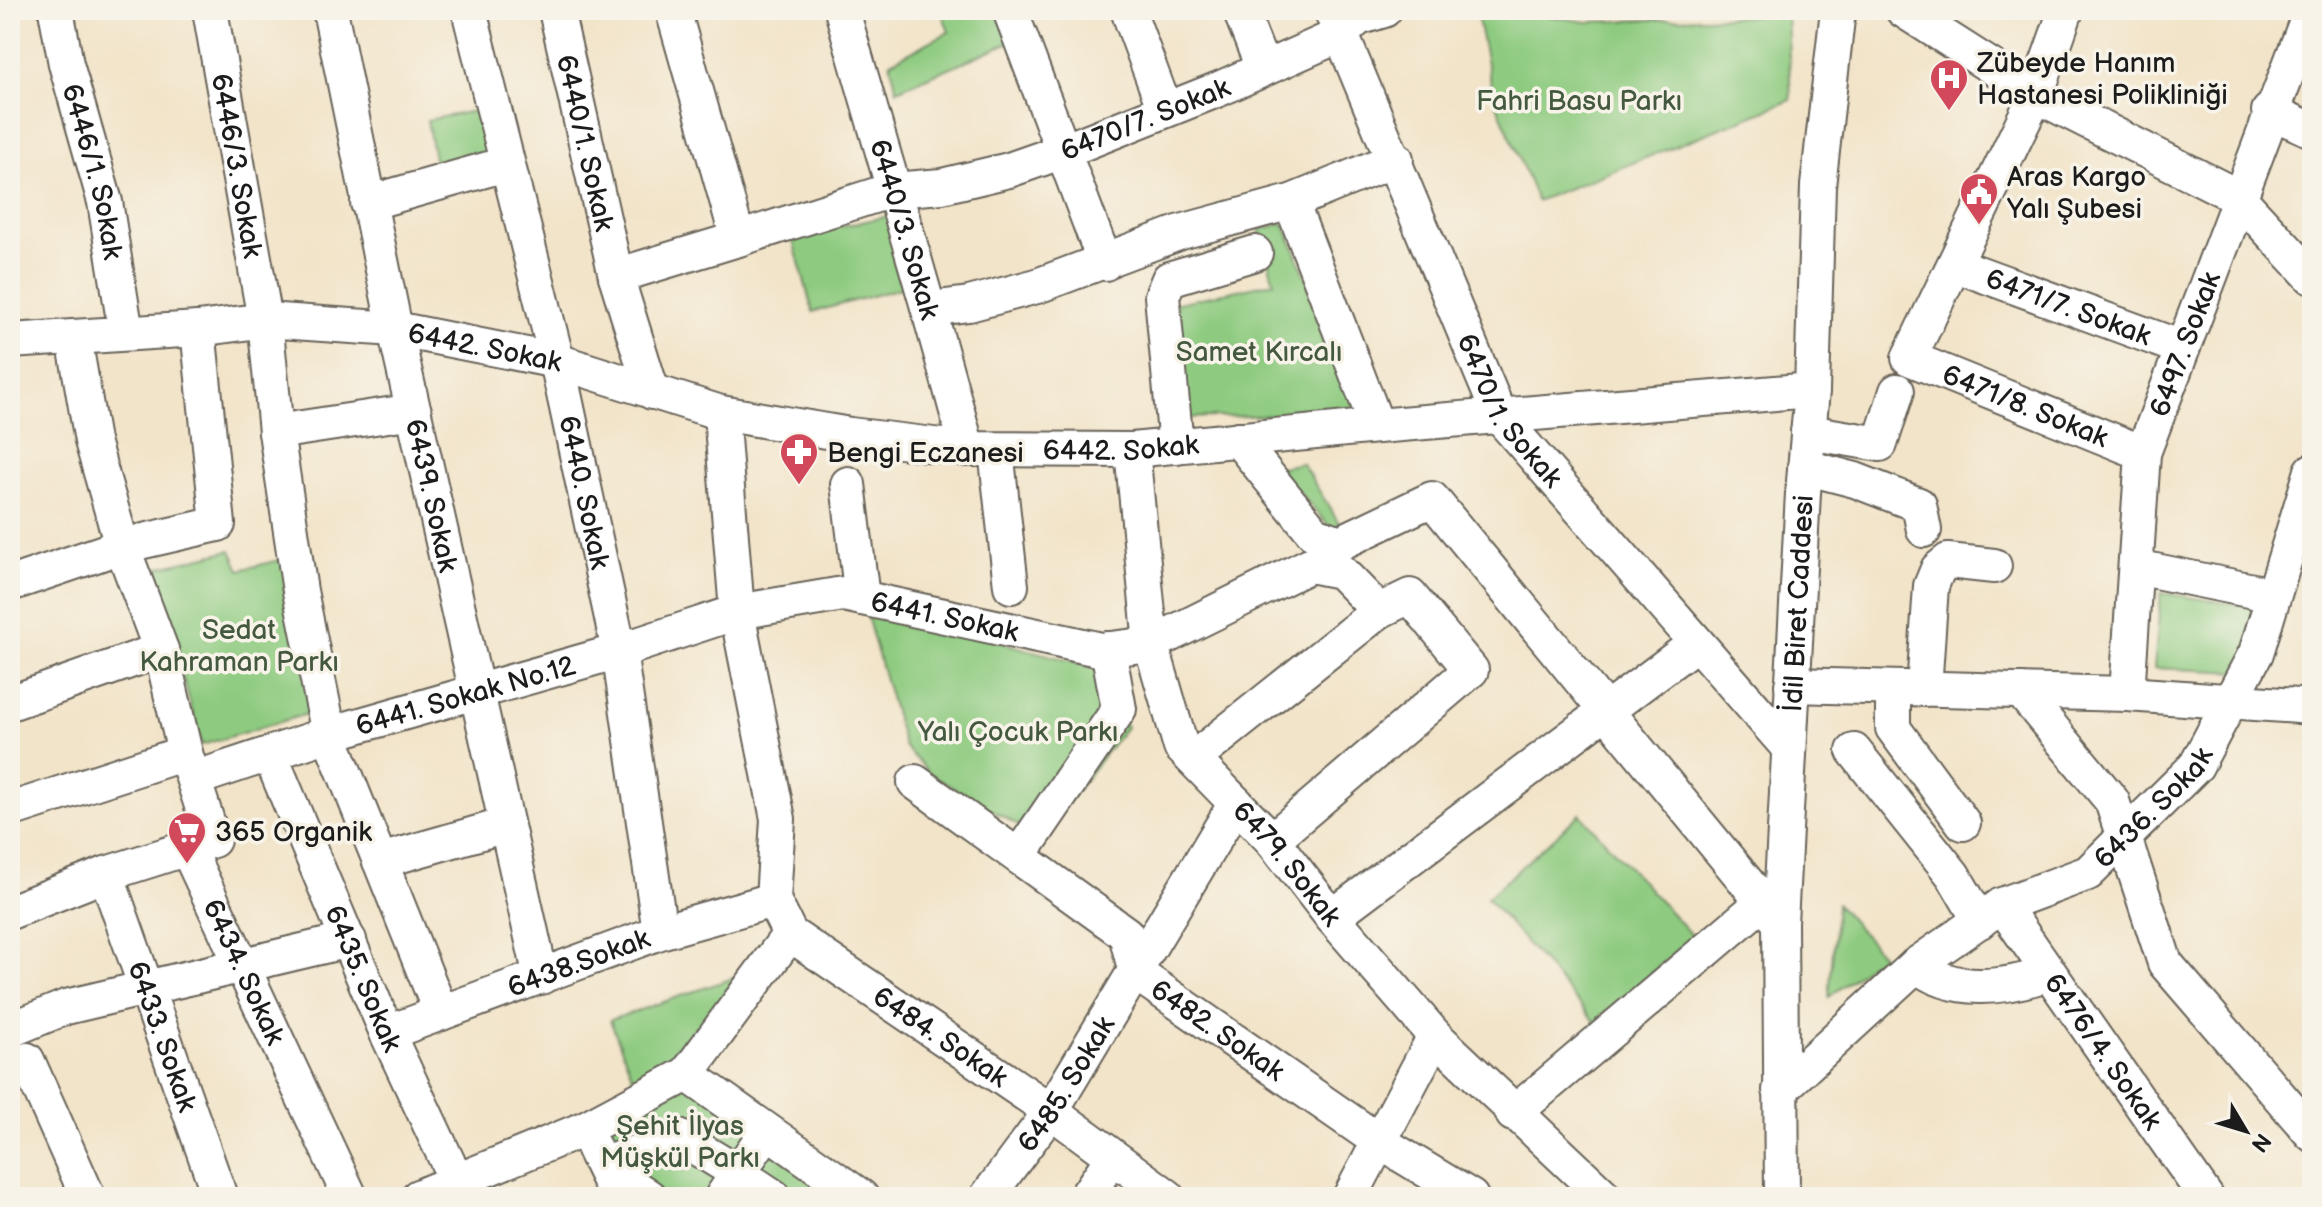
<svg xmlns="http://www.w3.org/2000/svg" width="2322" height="1207" viewBox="0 0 2322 1207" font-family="'Balsamiq Sans',sans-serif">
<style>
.green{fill:#8ecb80;stroke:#55744e;stroke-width:2}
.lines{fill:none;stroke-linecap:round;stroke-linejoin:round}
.minor-casing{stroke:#676259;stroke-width:38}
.minor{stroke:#fff;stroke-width:34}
.labels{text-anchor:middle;stroke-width:7;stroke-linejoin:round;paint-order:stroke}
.poi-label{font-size:28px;fill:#1c1c1c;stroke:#f7f3e8;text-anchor:start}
.park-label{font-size:28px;fill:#44593f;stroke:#f7f3e8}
.street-label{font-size:28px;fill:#1c1c1c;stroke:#f7f3e8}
</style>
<rect width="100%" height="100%" fill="#f7f3e8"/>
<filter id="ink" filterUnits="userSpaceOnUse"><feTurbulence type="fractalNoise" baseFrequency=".0125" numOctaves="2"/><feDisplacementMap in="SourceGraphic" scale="16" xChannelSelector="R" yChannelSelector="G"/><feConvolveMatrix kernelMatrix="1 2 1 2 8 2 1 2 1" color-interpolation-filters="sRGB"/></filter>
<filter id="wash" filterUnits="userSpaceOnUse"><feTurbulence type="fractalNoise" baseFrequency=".006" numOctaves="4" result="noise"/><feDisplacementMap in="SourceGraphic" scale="32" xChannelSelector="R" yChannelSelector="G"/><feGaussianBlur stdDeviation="1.8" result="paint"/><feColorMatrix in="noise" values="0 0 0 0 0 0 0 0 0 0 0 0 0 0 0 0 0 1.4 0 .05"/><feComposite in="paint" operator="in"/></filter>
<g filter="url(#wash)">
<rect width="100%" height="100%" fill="#f2e4c9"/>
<g class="green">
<polygon points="941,10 1002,10 1013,41 897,90 890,62 949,32"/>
<polygon points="1476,10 1507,10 1587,22 1787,15 1791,100 1537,201 1494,98"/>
<polygon points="485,109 495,159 436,170 427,120"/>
<polygon points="889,216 908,286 813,312 792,237"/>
<polygon points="1284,223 1361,413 1182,418 1169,305 1274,282 1259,230"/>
<polygon points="1302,463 1345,533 1338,536 1277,468"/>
<polygon points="231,550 240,570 283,559 320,710 202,745 152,569"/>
<polygon points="2161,593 2261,608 2240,672 2154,668"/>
<polygon points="864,606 1105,670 1126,727 1040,838 930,774 904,746"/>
<polygon points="1580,814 1693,937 1595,1022 1487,898"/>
<polygon points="1837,904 1882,955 1829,997"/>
<polygon points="754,971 684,1071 640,1095 610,1020"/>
<polygon points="687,1074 861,1197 617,1197 584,1129"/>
</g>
</g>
<g filter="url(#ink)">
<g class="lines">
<defs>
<g id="minor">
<path id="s1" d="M56 10 66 64 105 202 126 333"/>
<path id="s2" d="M210 10 265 320 276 432 300 591 329 734 441 1013"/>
<path id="s3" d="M330 10 395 329 541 977"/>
<path id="s4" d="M469 10 557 361 619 651 660 932"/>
<path id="s5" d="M556 10 616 276"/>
<path id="s6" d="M673 10 738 239 892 190 942 186 1009 170 1066 150 1219 89 1340 35 1358 18 1384 10"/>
<path id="s7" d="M842 10C883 157 929 302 967 449"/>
<polyline points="1010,10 1105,263"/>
<polyline points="1128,10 1165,110"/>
<polyline points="1240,10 1263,68"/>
<path id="s8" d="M1331 10 1500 417 1789 748"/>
<polyline points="1903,10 2036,95 2238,197 2312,277"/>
<path id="s9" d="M2066 10 2036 95 1909 358 2143 453"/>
<polyline points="2269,111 2312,130"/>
<polyline points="1291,202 1377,426"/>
<polyline points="368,203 506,164"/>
<path id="s10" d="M1956 265 2182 348"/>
<polyline points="930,309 969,304 1037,286 1181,232 1291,202 1396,159"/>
<path id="s11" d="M10 341 198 329 265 320 395 329 557 361 721 413 850 435 967 449 1132 450 1377 426 1812 390"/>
<polyline points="652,392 616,276 738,239"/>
<path id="s12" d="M721 413 737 612 778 819 773 900 790 934 1051 1111 1168 1197"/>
<polyline points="276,432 414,411"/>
<polyline points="1808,432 1880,444 1897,391"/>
<polyline points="1238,439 1315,534 1340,543 1432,499 1780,923"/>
<polyline points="1176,446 1162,296 1169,279 1255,253"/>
<polyline points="996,450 1011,586"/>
<path id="s13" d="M1132 450 1151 644 1181 747 1272 840 1332 917 1435 1036 1605 1197"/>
<polyline points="1805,467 1855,480 1919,505 1924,530"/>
<polyline points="848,484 862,598"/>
<polyline points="2136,567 2273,595"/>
<polyline points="10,584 122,546 218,524 198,329"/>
<polyline points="1792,685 2127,694 2312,707"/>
<polyline points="1893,688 1893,728 1963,823"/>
<polyline points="1924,689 1931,586 1938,569 1948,561 1994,566"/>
<polyline points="2021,691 2112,801 2165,963 2312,1134"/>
<path id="s14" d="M2127 694 2143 453 2311 10"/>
<polyline points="10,703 161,650"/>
<polyline points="1854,751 1953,875 1980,921"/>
<path id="s15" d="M270 755 387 1033 464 1197"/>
<polyline points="1193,759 1379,611"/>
<path id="s16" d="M194 779 329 734 619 651 737 612 843 594 1102 650 1151 644 1310 565 1340 571 1379 611 1410 596 1471 670 1272 840"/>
<path id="s17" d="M915 782 1126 934 1136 973 1380 1142 1471 1197"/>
<polyline points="10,810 185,753"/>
<path id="s18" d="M188 850 350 1197"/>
<polyline points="1019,856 1119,709 1108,649"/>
<polyline points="380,861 506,825"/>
<path id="s19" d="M106 874 220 1197"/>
<path id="s20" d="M2002 905 2206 1197"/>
<polyline points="10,912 106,874 213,840 185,753 161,650 122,546 92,441 74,338"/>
<polyline points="1332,917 1695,644"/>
<polyline points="790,934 687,1074 861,1197"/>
<path d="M1916 965C1955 995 2003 988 2047 974"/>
<polyline points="10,1030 66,1007 349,940"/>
<path id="s21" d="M387 1033 660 932 773 900"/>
<polyline points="27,1060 88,1197"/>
<path id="s22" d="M1780 1090 1916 965 2002 905 2088 873 2196 766 2256 653 2312 471"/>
<polyline points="1513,1114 1763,902"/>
<polyline points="593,1147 617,1197"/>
<polyline points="602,1165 679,1137 738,1173 767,1131"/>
<polyline points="602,1165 649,1197"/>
<polyline points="418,1197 584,1129 687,1074"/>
<polyline points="722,1197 738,1173 774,1197"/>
<path id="s23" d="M987 1197 1051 1111 1236 803"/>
<polyline points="1086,1197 1113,1157"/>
<polyline points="1350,1197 1435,1036"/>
<path id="s24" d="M1782 1197 1780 923 1803 493 1812 390 1818 186 1838 10"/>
</g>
</defs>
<use href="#minor" class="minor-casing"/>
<use href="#minor" class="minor"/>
</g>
</g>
<defs>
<symbol id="hospital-pin" viewBox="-11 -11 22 30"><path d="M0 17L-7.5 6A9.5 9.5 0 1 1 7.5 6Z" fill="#d1495b" stroke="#f7f3e8"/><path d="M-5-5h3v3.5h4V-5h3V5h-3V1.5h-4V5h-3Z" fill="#fff"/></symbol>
<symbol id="civic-pin" viewBox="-11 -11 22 30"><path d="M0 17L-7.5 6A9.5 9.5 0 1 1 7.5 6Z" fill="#d1495b" stroke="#f7f3e8"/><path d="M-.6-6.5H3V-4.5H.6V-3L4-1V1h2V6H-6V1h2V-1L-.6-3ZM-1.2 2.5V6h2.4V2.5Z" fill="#fff"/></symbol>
<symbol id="pharmacy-pin" viewBox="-11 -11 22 30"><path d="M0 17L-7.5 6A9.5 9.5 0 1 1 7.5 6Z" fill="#d1495b" stroke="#f7f3e8"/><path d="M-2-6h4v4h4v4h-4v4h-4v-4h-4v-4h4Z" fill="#fff"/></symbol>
<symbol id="supermarket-pin" viewBox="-11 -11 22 30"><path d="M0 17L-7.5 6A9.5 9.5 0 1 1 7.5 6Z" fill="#d1495b" stroke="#f7f3e8"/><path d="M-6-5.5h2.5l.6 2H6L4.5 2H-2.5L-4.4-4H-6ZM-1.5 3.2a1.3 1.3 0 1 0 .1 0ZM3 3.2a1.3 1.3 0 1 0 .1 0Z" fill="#fff"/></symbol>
</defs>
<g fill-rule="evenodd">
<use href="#hospital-pin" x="1927" y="56" width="44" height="60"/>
<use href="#civic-pin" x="1957" y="170" width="44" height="60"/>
<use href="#pharmacy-pin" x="777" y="430" width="44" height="60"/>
<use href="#supermarket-pin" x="165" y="809" width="44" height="60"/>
</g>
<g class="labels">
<g class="poi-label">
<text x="1977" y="72">Zübeyde Hanım<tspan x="1977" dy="32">Hastanesi Polikliniği</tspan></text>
<text x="2007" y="186">Aras Kargo<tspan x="2007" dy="32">Yalı Şubesi</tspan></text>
<text x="827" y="462">Bengi Eczanesi</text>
<text x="215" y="841">365 Organik</text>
</g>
<g class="park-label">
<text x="1579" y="110">Fahri Basu Parkı</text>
<text x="1259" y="361">Samet Kırcalı</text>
<text x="239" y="639">Sedat<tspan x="239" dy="32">Kahraman Parkı</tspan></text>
<text x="1018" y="741">Yalı Çocuk Parkı</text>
<text x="680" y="1135">Şehit İlyas<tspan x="680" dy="32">Müşkül Parkı</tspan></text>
</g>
<g class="street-label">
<text dy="10" stroke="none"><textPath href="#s6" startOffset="664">6470/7. Sokak</textPath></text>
<text dy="10" stroke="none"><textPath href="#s5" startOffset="136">6440/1. Sokak</textPath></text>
<text dy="10" stroke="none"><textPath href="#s2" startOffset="158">6446/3. Sokak</textPath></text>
<text dy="10" stroke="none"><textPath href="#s1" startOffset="166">6446/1. Sokak</textPath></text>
<text dy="10" stroke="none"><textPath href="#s7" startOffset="228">6440/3. Sokak</textPath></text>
<text dy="10" stroke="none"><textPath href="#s10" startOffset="120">6471/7. Sokak</textPath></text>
<text dy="10" stroke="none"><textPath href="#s14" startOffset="358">6497. Sokak</textPath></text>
<text dy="10" stroke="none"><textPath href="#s11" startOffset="478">6442. Sokak</textPath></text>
<text dy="10" stroke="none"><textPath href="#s9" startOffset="508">6471/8. Sokak</textPath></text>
<text dy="10" stroke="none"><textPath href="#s8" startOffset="440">6470/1. Sokak</textPath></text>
<text dy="10" stroke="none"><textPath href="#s11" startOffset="1126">6442. Sokak</textPath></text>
<text dy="10" stroke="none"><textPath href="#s4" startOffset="496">6440. Sokak</textPath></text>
<text dy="10" stroke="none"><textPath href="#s3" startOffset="496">6439. Sokak</textPath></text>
<text dy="10" stroke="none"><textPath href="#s24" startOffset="594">İdil Biret Caddesi</textPath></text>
<text dy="10" stroke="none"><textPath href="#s16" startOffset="780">6441. Sokak</textPath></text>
<text dy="10" stroke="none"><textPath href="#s16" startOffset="284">6441. Sokak No.12</textPath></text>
<text dy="10" stroke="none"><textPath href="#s22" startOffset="474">6436. Sokak</textPath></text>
<text dy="10" stroke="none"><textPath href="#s13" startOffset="460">6479. Sokak</textPath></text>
<text dy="10" stroke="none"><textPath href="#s21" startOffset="204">6438.Sokak</textPath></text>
<text dy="10" stroke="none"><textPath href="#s18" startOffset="134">6434. Sokak</textPath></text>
<text dy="10" stroke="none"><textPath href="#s15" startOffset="242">6435. Sokak</textPath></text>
<text dy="10" stroke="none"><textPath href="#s17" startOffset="400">6482. Sokak</textPath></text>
<text dy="10" stroke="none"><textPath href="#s19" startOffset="172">6433. Sokak</textPath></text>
<text dy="10" stroke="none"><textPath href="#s12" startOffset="712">6484. Sokak</textPath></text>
<text dy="10" stroke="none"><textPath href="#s20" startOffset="178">6476/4. Sokak</textPath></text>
<text dy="10" stroke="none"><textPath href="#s23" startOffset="138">6485. Sokak</textPath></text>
</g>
</g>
<rect width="2322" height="1207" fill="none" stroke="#f7f3e8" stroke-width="40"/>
<g transform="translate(2246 1131) rotate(128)" stroke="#f7f3e8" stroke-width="6" paint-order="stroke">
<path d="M0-6L14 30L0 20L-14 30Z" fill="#1c1c1c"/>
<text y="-12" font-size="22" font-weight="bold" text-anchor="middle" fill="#1c1c1c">N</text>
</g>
</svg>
